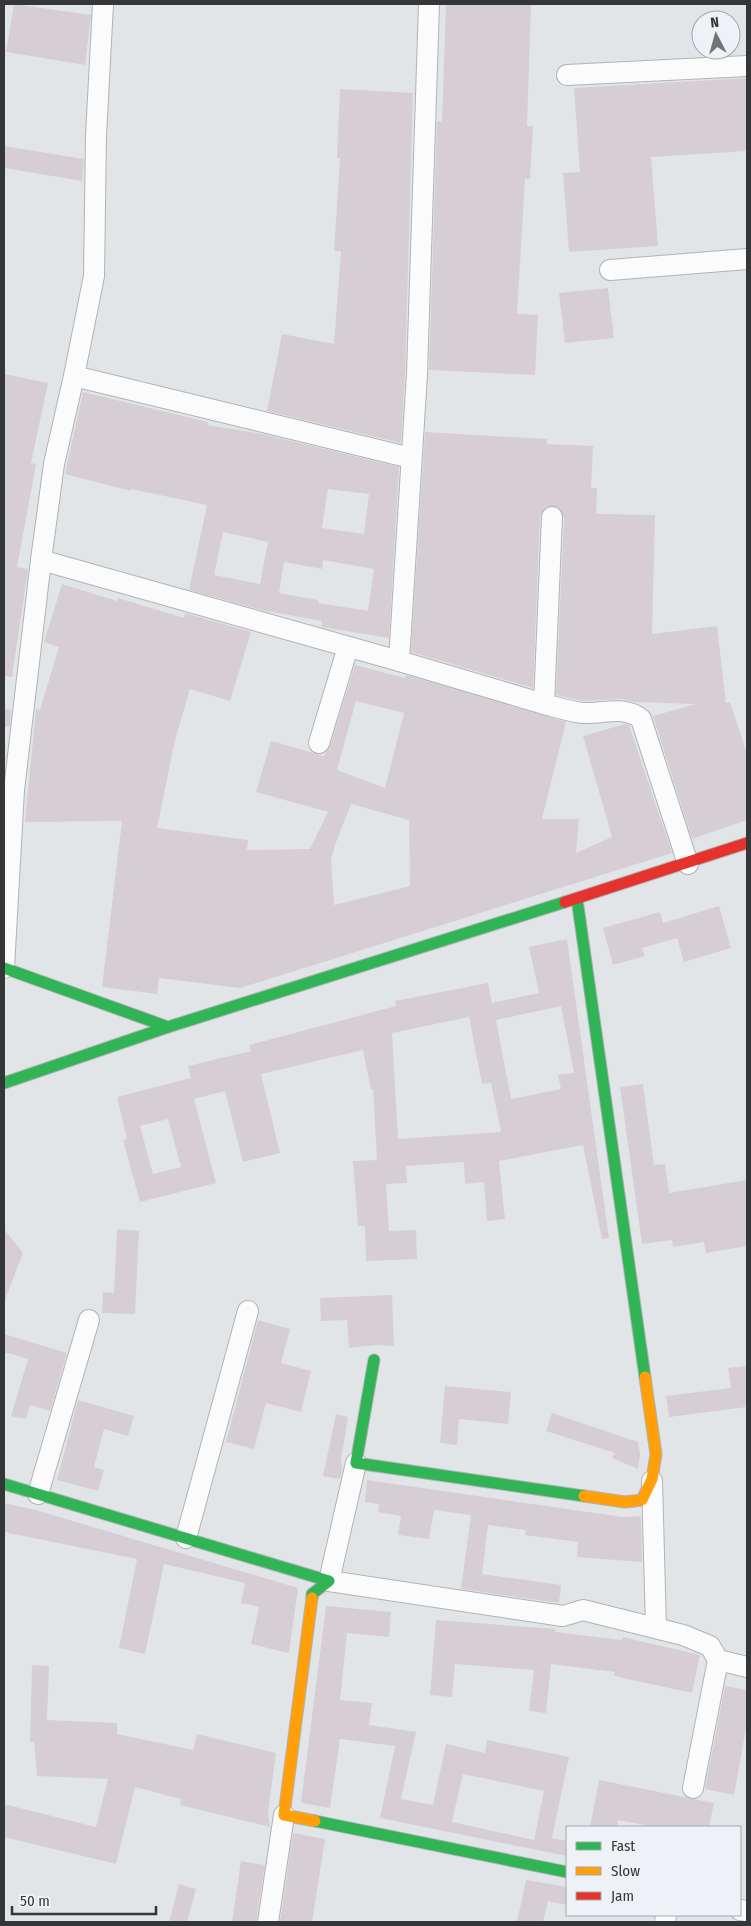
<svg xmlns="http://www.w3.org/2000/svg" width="751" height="1926" viewBox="0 0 751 1926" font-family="'Fira Sans Condensed',sans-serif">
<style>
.building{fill:#d7ced5;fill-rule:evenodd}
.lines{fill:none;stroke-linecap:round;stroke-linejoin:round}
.street-casing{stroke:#b1b3b4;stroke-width:22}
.fast-casing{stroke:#b1b3b4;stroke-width:13}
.slow-casing{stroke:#b1b3b4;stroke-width:13}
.jam-casing{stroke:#b1b3b4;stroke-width:13}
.street{stroke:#fbfbfb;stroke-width:20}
.fast{stroke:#30b455;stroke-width:11}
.slow{stroke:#ff9f0a;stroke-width:11}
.jam{stroke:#e5322d;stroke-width:11}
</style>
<rect width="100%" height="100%" fill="#e2e5e7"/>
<g class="building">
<polygon points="14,4 91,15 85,65 6,52"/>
<polygon points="446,4 531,4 527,126 533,126 530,179 525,179 517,314 538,315 535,375 429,370 437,121 442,122"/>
<polygon points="747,78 747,151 651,157 658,246 569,252 563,173 580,172 574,88"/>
<polygon points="340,89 413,93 405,373 401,443 267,411 282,334 334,344 341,251 334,251 340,158 337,158"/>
<polygon points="4,146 84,159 82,181 4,168"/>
<polygon points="608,288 614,338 565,343 559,293"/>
<polygon points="4,374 48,383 31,463 36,464 17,567 28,569 12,677 4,676"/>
<path d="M83 392 208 422 207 425 263 434 399 467 389 638 322 627V621L261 610 189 590 207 505 131 489V491L65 474ZM328 489 369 494 364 534 322 528ZM223 532 268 542 260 584 214 575ZM323 560 374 569 368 611 318 603V600L279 593 284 562 322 569Z"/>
<polygon points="425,432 547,439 547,444 593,446 591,488 597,488 596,514 655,515 652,634 717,626 726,703 730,702 747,754 747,820 692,839 653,716 696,704 635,702 621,699 583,701 556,695 564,518 558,507 546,507 540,516 533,688 411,652"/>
<path d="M62 584 117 601 118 598 184 618 185 613 251 632 230 701 190 689 175 740 157 828 248 840 247 850 310 849 328 812 256 792 271 741 324 756 330 746 355 665 405 678 406 675 566 722 542 819H579L576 853 612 837 583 736 625 724 629 725 672 853 240 988 159 978 157 994 102 987 122 821 25 822 36 709 40 710 59 647 44 642ZM356 701 404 713 385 788 337 770ZM351 804 409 820 410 886 334 905 331 859 335 845Z"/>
<polygon points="4,708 11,710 10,727 4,726"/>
<polygon points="719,906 731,948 684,962 677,938 642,948 645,956 613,965 603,928 660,912 663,923"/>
<path d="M567 939 609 1238 602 1239 583 1145 499 1161 505 1219 487 1221 484 1182 465 1184 464 1162 406 1166 407 1183 386 1184 389 1231 416 1230 417 1259 366 1261 365 1226H358L353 1161 377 1160 373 1089 371 1090 363 1050 261 1074 280 1153 243 1162 225 1091 194 1099 216 1183 140 1202 123 1140 127 1139 117 1097 191 1078 188 1066 251 1051 249 1045 396 1006 395 1001 488 983 492 1003 539 993 529 947ZM561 1006 574 1073 558 1075 561 1089 511 1099 496 1020ZM469 1017 482 1084 491 1083 501 1132 398 1139 392 1033ZM168 1119 181 1167 153 1174 140 1126Z"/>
<polygon points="643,1084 654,1165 665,1164 669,1193 747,1180 747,1246 706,1253 704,1242 673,1247 672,1240 642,1244 620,1087"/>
<polygon points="4,1229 23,1253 5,1300 4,1299"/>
<polygon points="117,1229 139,1231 135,1314 102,1313 103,1292 114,1293"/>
<polygon points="392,1295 394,1346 376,1345 349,1348 347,1320 321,1321 320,1298"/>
<polygon points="258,1320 290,1329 281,1363 311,1371 301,1412 266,1403 254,1449 226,1442"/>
<polygon points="4,1334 67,1353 50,1411 30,1405 26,1419 11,1416 28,1359 4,1352"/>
<polygon points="747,1366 747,1407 669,1417 666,1396 731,1388 728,1368"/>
<polygon points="445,1386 511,1392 508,1424 459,1419 457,1445 440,1443"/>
<polygon points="78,1400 134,1416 128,1436 104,1429 94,1467 104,1470 98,1491 57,1480"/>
<polygon points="552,1413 638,1442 640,1454 638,1469 612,1458 615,1453 546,1431"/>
<polygon points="336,1414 348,1417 341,1460 342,1470 340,1479 323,1476"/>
<polygon points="367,1480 623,1517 641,1516 642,1562 577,1557 578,1542 525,1535 526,1530 488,1525 482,1574 561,1585 559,1603 461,1589 471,1515 434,1510 429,1539 398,1535 401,1516 378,1512 379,1504 365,1502"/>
<polygon points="4,1503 36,1510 298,1588 289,1653 251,1644 259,1607 241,1603 245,1583 164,1564 145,1654 119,1648 137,1559 4,1532"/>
<path d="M326 1606 391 1612 389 1637 347 1633 340 1700 372 1703 369 1725 416 1732 401 1799 433 1805 446 1744 485 1753 487 1740 569 1757 552 1838 567 1841V1856L380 1818 395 1746 340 1739 330 1808 301 1803ZM463 1774 544 1791 534 1840 452 1822Z"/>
<polygon points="436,1620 555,1629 555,1632 622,1640 623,1637 700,1655 692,1693 614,1676 615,1672 551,1664 546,1713 529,1711 534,1670 455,1664 452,1697 430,1695"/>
<polygon points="32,1665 49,1666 47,1720 117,1723 117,1734 193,1750 197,1734 276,1753 268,1813 270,1827 180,1805 181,1799 135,1787 116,1864 4,1837 4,1804 96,1827 108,1779 37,1776 34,1742 30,1742"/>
<polygon points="725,1686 747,1690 747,1723 734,1795 705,1789"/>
<polygon points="599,1780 714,1803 709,1827 656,1827 618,1820 617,1827 590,1827"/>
<polygon points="293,1833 325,1839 312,1922 280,1922"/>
<polygon points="241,1861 265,1865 256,1922 232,1922"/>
<polygon points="526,1880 567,1887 567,1905 548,1901 543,1922 517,1922"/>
<polygon points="179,1884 196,1889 187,1922 169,1922"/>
</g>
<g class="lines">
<defs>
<g id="street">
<polyline points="103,4 96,136 94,276 74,376 411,458"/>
<polyline points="429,4 417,374 399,661 544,704"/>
<polyline points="567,75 747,66"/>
<polyline points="610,270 747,259"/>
<path d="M552 517 544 704C556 707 571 712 583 713 604 714 624 705 641 719L688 864"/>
<polyline points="41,560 399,661"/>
<polyline points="319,743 348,647"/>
<polyline points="4,968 14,790 41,560 54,464 74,376"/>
<polyline points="356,1463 329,1581 563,1616 583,1610 683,1635 710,1646 718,1660 747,1667"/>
<polyline points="652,1481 656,1628"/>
<polyline points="38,1494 89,1320"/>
<polyline points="186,1538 248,1311"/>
<polyline points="693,1788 718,1660"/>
<polyline points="740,1910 747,1911"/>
<polyline points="268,1922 284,1815"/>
<polyline points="665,1922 666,1915"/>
</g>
<g id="fast">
<polyline points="577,899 645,1377"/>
<polyline points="4,968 168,1027"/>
<polyline points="4,1083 168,1027 565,902"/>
<polyline points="374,1360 356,1463 584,1496"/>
<polyline points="4,1484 329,1581 312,1594 312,1598"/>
<polyline points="315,1821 567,1872"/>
</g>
<g id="slow">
<polyline points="584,1496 625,1502 642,1500 652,1479 656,1454 645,1377"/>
<polyline points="312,1598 284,1815 315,1821"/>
</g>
<polyline id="jam" points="565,902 747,843"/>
</defs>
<use href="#street" class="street-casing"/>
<use href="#fast" class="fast-casing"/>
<use href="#slow" class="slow-casing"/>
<use href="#jam" class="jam-casing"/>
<use href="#street" class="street"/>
<use href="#fast" class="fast"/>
<use href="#slow" class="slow"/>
<use href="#jam" class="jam"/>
</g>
<rect width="751" height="1926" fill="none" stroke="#343637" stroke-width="10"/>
<rect x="566" y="1826" width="175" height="90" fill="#eef2f7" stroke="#a4a7aa"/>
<rect x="576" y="1842" width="25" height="8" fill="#30b455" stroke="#a4a7aa"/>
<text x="611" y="1851" font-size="15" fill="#343637">Fast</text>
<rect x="576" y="1867" width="25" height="8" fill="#ff9f0a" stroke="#a4a7aa"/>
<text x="611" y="1876" font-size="15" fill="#343637">Slow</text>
<rect x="576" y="1892" width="25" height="8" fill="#e5322d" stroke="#a4a7aa"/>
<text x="611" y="1901" font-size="15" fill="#343637">Jam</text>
<g transform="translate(716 35) rotate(354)"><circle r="24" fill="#eef2f7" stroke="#a4a7aa"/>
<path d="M0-4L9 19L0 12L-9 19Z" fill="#717375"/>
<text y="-8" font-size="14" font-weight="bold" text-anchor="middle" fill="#343637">N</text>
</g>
<path d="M12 1906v8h144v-8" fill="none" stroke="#343637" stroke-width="2.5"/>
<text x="20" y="1906" font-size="15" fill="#343637" stroke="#eef2f7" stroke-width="4" paint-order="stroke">50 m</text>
</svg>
